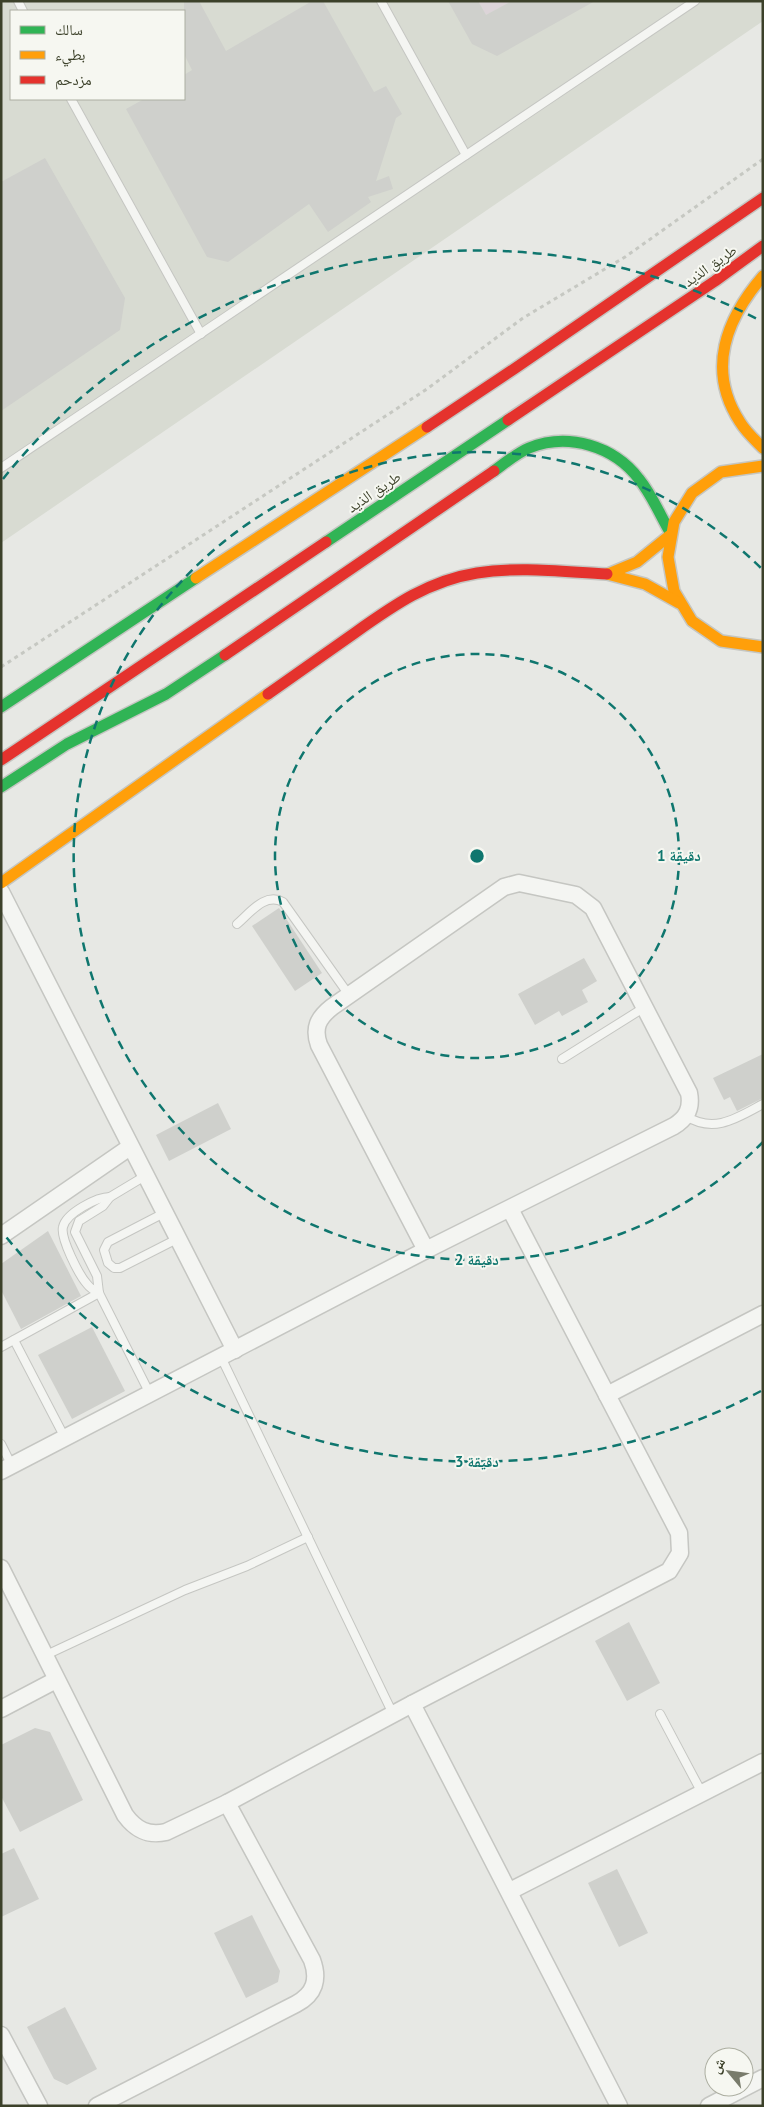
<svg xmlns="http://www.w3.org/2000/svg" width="764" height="2107" viewBox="0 0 764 2107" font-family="'PT Sans','Noto Naskh Arabic',sans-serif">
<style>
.built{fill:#d8dbd2;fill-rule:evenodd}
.green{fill:#dcd4d8}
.building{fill:#cfd0cc}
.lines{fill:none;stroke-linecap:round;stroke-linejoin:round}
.lane-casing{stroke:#c5c6c2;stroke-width:10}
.street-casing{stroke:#c5c6c2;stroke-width:19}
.fast-casing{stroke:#c5c6c2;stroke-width:14}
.slow-casing{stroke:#c5c6c2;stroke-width:14}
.jam-casing{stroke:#c5c6c2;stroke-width:14}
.path{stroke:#c6c8c2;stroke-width:3;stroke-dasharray:4 4;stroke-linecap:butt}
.lane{stroke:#f4f5f2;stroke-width:8}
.street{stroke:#f4f5f2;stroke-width:16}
.fast{stroke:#30b455;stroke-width:11}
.slow{stroke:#ff9f0a;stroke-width:11}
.jam{stroke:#e5322d;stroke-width:11}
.ring{fill:none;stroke:#0f766e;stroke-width:2.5;stroke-dasharray:9 6}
.labels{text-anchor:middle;stroke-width:4;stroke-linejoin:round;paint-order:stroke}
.street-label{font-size:15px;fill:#3c412a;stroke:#f6f7f1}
.centre{fill:#0f766e;stroke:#f6f7f1;stroke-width:2.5}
.ring-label{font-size:15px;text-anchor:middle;font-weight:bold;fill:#0f766e;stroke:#f6f7f1;stroke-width:4;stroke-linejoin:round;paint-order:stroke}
</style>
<rect width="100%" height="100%" fill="#e7e8e4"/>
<path class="built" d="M1 1H763V21L1 543ZM11 11H184V99H11Z"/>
<polygon class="green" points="478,1 512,1 486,15"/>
<g class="building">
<polygon points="184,1 199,1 226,51 312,1 323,1 374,92 386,86 402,114 396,118 376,181 389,176 393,189 368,197 371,202 328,232 309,204 228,262 207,257 126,109 144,99 184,99 184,75 192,70 184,54"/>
<polygon points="448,1 478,1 486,15 512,1 595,1 497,56 472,44"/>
<polygon points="45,158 125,298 120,330 1,411 1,182"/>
<polygon points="279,908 322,973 295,991 252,926"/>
<polygon points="584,958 597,981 582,990 588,1002 562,1016 559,1011 535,1025 518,994"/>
<polygon points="763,1054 763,1098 737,1111 730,1097 724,1100 713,1078"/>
<polygon points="218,1103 231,1129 169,1161 156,1135"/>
<polygon points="48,1231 81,1296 21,1329 1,1290 1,1264"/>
<polygon points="92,1327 125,1391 72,1419 38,1355"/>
<polygon points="629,1622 660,1683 627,1701 595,1641"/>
<polygon points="35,1728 50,1732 83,1800 20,1832 1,1796 1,1745"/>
<polygon points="14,1848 39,1899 1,1917 1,1854"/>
<polygon points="617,1869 648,1933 619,1947 588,1883"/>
<polygon points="252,1915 280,1971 278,1982 246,1998 214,1933"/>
<polygon points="65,2007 97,2069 67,2085 54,2079 27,2027"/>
</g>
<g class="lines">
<defs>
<g id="lane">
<polyline points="18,1 23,11"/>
<polyline points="381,1 466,155"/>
<polyline points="71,99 201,334"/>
<polyline points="1,468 695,1"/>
<path d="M237 924C250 913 265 892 283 902L349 995"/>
<polyline points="562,1059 645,1007"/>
<path d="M686 1116C714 1134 737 1118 763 1104"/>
<polyline points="145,1176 110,1197 103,1206 79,1221 75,1232 97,1276 99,1293 150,1394"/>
<polyline points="164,1213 108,1242 104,1250 108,1263 114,1268 120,1268 177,1239"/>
<path d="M99 1293C95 1291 90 1288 87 1284 79 1275 60 1238 63 1227 66 1213 97 1197 110 1197"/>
<polyline points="14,1340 65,1438"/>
<polyline points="1,1347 99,1293"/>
<polyline points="221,1357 393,1714"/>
<polyline points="1,1444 12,1466"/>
<polyline points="44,1656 185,1590 247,1566 308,1537"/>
<polyline points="660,1714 702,1793"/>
</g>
<g id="street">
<path d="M519 883 576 895 593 908 689 1093C692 1108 687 1118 674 1126L426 1250 319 1045C313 1028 318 1018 332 1007L504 887Z"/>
<polyline points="1,892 235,1350"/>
<polyline points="1,1236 130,1147"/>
<polyline points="607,1395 763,1314"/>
<polyline points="1,1471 426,1250"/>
<path d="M1 1568 125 1815C136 1830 148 1836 166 1832L227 1803 412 1704 669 1571 680 1553 679 1533 510 1209"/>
<polyline points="412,1704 619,2106"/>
<polyline points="1,1709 56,1680"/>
<polyline points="510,1891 763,1762"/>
<polyline points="1,2035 39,2106"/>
<path d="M97 2106 296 2004C315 1994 319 1979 312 1960L227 1803"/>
<polyline points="709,2106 763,2078"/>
</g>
<g id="fast">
<path d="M494 471C505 463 517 453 529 448 568 432 614 446 639 479 652 495 660 515 670 532"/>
<polyline points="326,542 508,420"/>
<polyline points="1,707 196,578"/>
<polyline points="1,787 67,744 166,694 225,655"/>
</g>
<g id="slow">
<path d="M763 276C726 319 706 370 740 422 746 432 755 440 763 448"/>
<polyline points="763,466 721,472 692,493 674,522 668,557 674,591 692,621 721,641 763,647"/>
<polyline points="607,574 645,584 679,603"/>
<polyline points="608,574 637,562 669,536"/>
<polyline points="196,578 427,427"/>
<polyline points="1,883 268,694"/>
</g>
<g id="jam">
<polyline points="508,420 715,281 763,246"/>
<polyline points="427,427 514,369 763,198"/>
<polyline points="225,655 494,471"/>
<path d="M268 694C295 675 322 656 349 637 390 608 426 581 477 573 520 566 565 572 607 574"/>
<polyline points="1,760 326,542"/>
</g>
</defs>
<use href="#lane" class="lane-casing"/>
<use href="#street" class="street-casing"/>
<use href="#fast" class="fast-casing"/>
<use href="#slow" class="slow-casing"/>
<use href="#jam" class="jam-casing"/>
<polyline class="path" points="1,667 427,389 523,318 625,257 763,159"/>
<use href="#lane" class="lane"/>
<use href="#street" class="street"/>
<use href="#fast" class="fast"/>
<use href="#slow" class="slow"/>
<use href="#jam" class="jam"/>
</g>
<g class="ring">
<circle cx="477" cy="856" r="202"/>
<path d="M763 1142A404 404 0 1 1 763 570"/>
<path d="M761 1391A606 606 0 0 1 3 1233M3 479A606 606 0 0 1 761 321"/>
</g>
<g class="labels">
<g class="street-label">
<text transform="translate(710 266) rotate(-35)" y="5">طريق الذيد</text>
<text transform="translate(374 492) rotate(-34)" y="5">طريق الذيد</text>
</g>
</g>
<circle cx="477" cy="856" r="8" class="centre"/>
<g class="ring-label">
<text x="679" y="861">1 دقيقة</text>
<text x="477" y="1265">2 دقيقة</text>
<text x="477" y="1467">3 دقيقة</text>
</g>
<rect width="764" height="2107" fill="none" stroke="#3c412a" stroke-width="5"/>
<rect x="10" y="10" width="175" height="90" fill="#f6f7f1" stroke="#acaea1"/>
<rect x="20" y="26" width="25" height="8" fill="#30b455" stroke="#acaea1"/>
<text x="55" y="35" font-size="15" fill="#3c412a">سالك</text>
<rect x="20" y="51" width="25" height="8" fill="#ff9f0a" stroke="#acaea1"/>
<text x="55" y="60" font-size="15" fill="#3c412a">بطيء</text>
<rect x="20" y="76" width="25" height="8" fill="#e5322d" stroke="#acaea1"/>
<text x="55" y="85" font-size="15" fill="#3c412a">مزدحم</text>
<g transform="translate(729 2072) rotate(299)"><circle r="24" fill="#f6f7f1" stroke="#acaea1"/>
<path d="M0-4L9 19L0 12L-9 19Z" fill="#787b6b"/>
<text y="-8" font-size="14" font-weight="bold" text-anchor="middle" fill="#3c412a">ش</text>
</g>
</svg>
